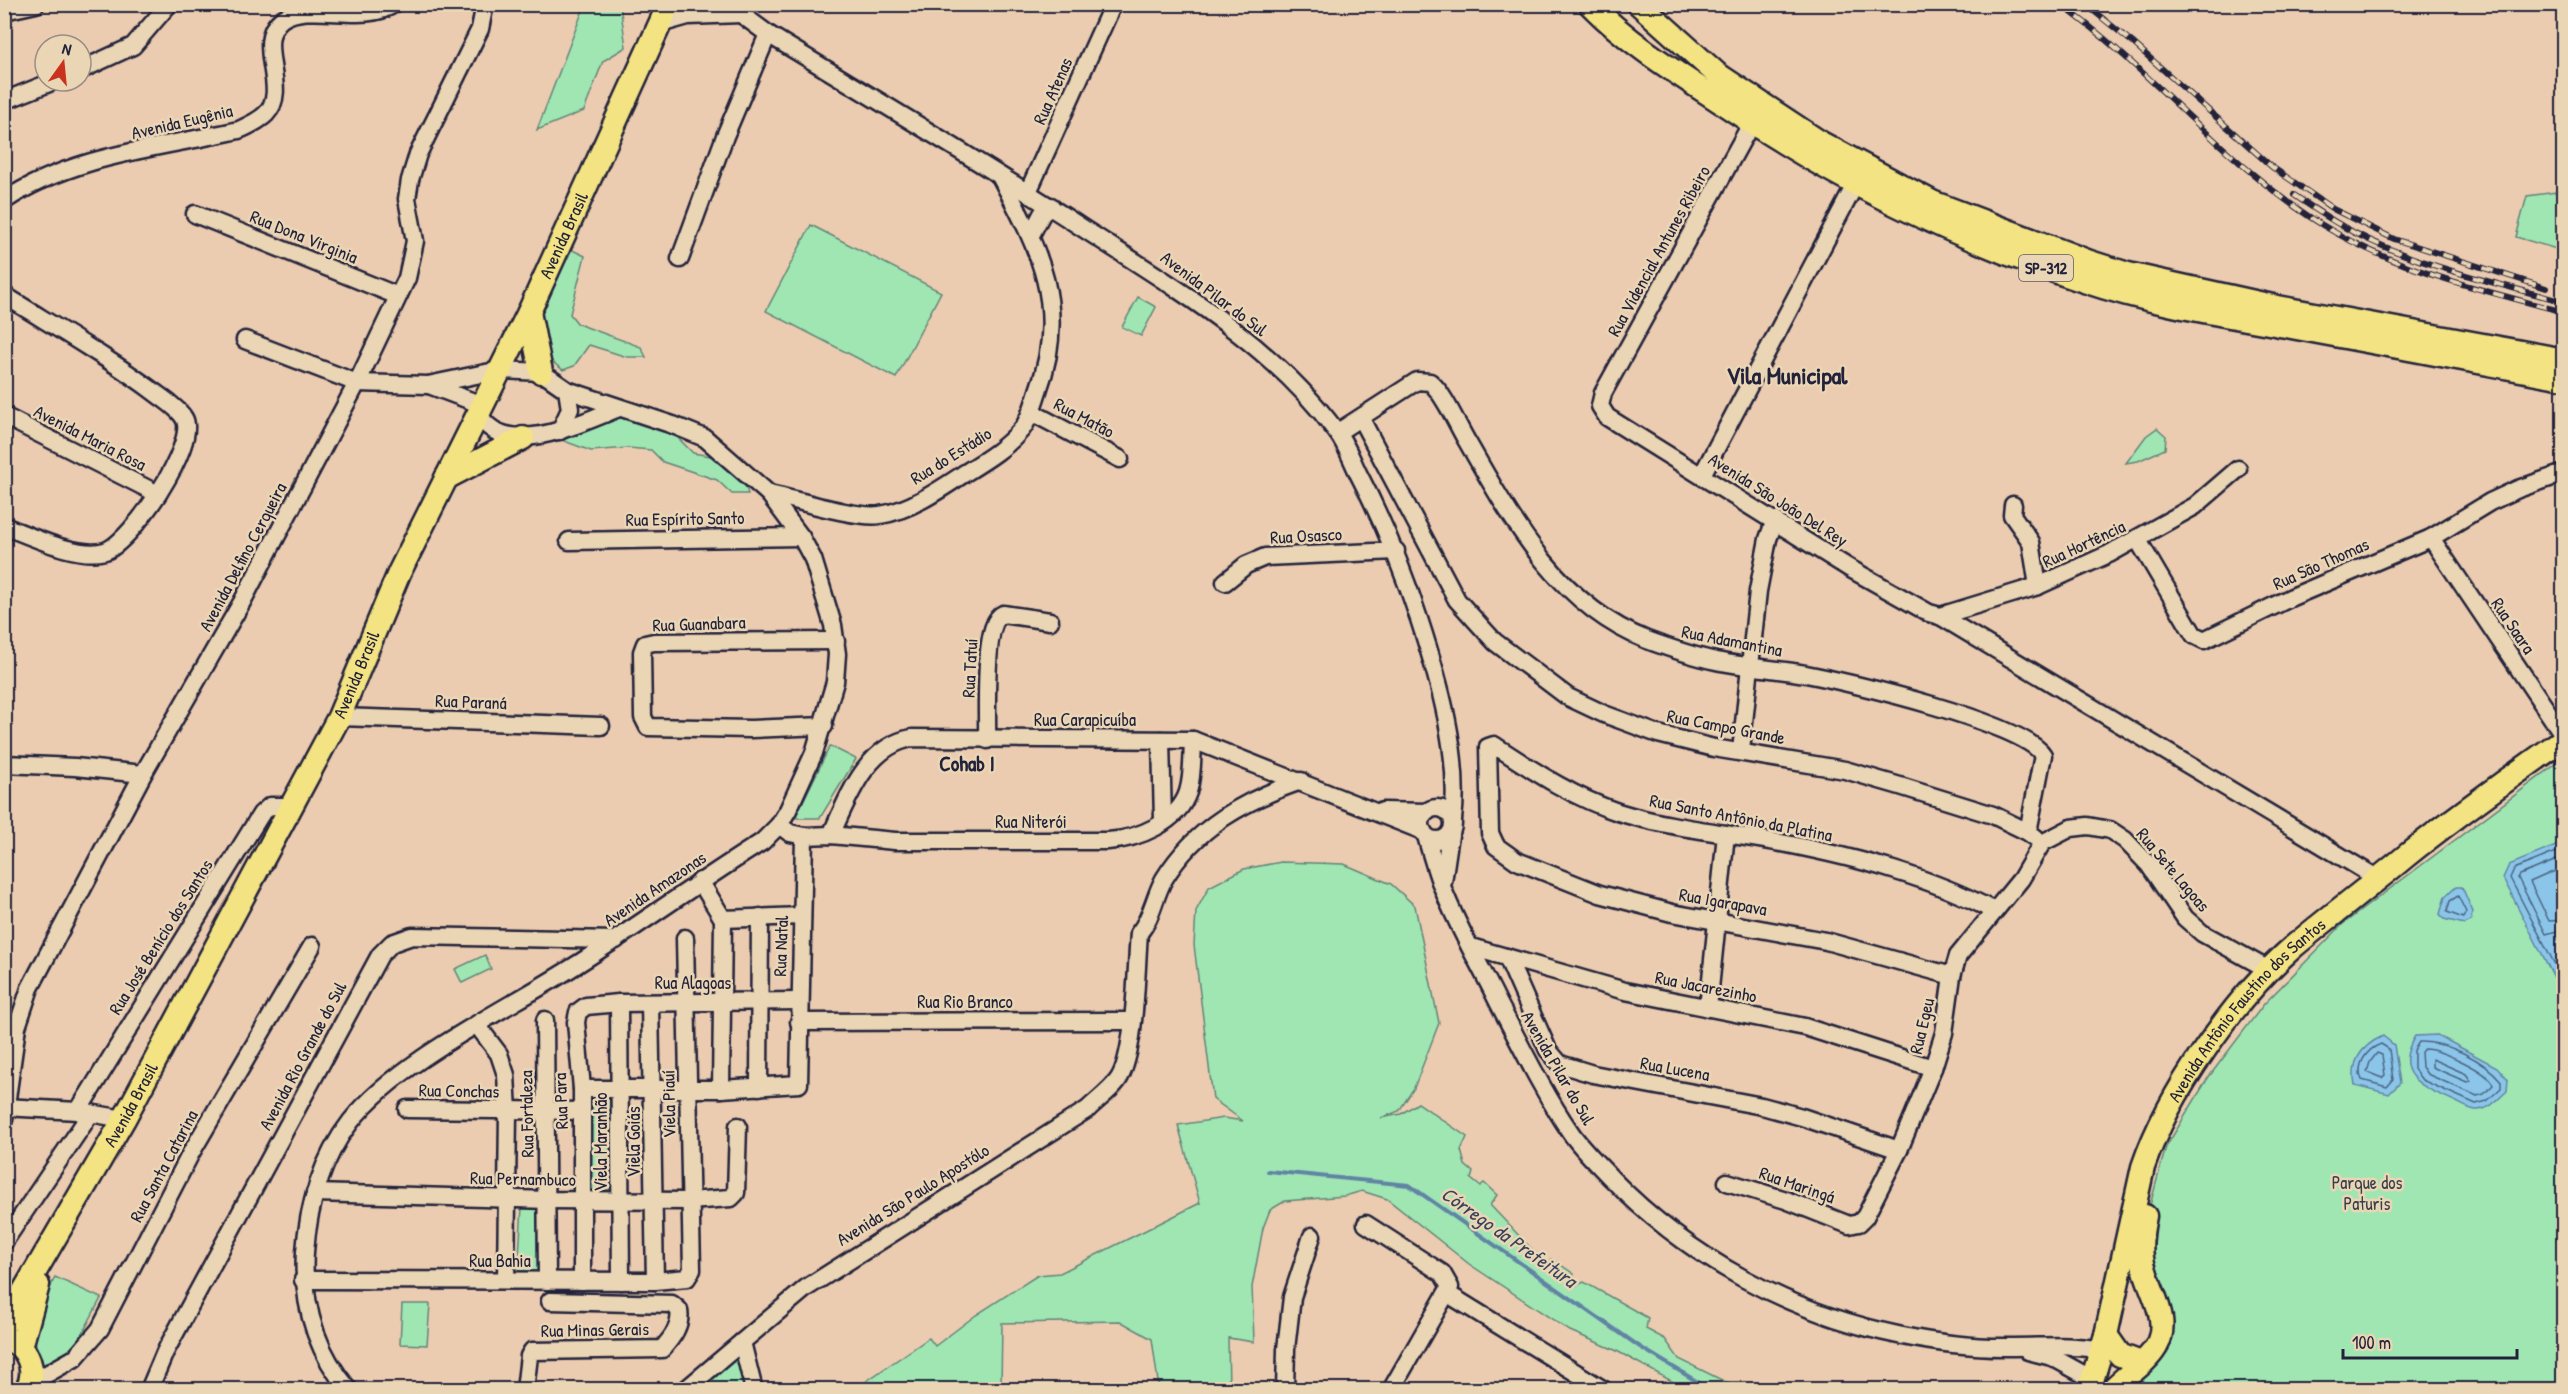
<svg xmlns="http://www.w3.org/2000/svg" width="2568" height="1394" viewBox="0 0 2568 1394" font-family="'Patrick Hand',sans-serif">
<style>
.green{fill:#a0e6b3;stroke:#618477;stroke-width:1.5}
.water{fill:#8bc6ea;stroke:#6184a4;stroke-width:1.5}
.lines{fill:none;stroke-linecap:round;stroke-linejoin:round}
.shore{stroke:#4c6481;stroke-width:1.5}
.stream{stroke:#6184a4;stroke-width:4}
.minor-casing{stroke:#22223b;stroke-width:21}
.major-casing{stroke:#22223b;stroke-width:27}
.minor{stroke:#ead5b4;stroke-width:16}
.major{stroke:#f4e382;stroke-width:22}
.rail-casing{stroke:#22223b;stroke-width:6}
.rail{stroke:#ead5b4;stroke-width:4;stroke-dasharray:11;stroke-linecap:butt}
.labels{text-anchor:middle;stroke-width:5;stroke-linejoin:round;paint-order:stroke}
.shield{fill:#ead5b4;stroke:#5e585f;stroke-width:1.5}
.shield-label{font-size:16px;font-weight:bold;fill:#22223b}
.street-label{font-size:18px;fill:#22223b;stroke:#ead5b4}
.park-label{font-size:18px;fill:#353f4d;stroke:#ead5b4}
.water-label{font-size:20px;font-style:italic;fill:#37435e;stroke:#ead5b4}
.quarter-label{font-size:21px;font-weight:bold;fill:#22223b;stroke:#ead5b4}
.district-label{font-size:24px;font-weight:bold;fill:#22223b;stroke:#ead5b4}
</style>
<rect width="100%" height="100%" fill="#ecccb0"/>
<filter id="ink" filterUnits="userSpaceOnUse"><feTurbulence type="fractalNoise" baseFrequency=".0167" numOctaves="2"/><feDisplacementMap in="SourceGraphic" scale="12" xChannelSelector="R" yChannelSelector="G"/><feConvolveMatrix kernelMatrix="1 2 1 2 8 2 1 2 1" color-interpolation-filters="sRGB"/></filter>
<g filter="url(#ink)">
<g class="green">
<polygon points="578,5 620,5 626,47 603,61 584,111 537,130 583,10"/>
<polygon points="2563,191 2563,251 2516,237 2527,196"/>
<polygon points="811,225 941,292 896,378 766,311"/>
<path d="M564 246 585 256 570 314 578 324 641 347 646 357H627L589 345 574 366 563 370C557 365 546 359 543 352 527 316 550 277 564 246Z"/>
<polygon points="1138,297 1156,307 1141,336 1122,327"/>
<polygon points="615,415 671,431 693,453 716,457 744,479 748,494 732,494 717,480 663,462 651,450 628,448 591,451 556,438"/>
<polygon points="2157,428 2166,436 2165,449 2138,461 2126,463 2146,436"/>
<polygon points="830,746 856,759 820,818 795,818"/>
<polygon points="2563,759 2563,1389 2127,1390 2172,1330 2144,1227 2166,1147 2208,1078 2264,1004 2343,924"/>
<polygon points="1281,862 1344,864 1391,884 1415,906 1439,1023 1414,1088 1399,1111 1381,1118 1401,1114 1418,1103 1467,1137 1461,1150 1465,1165 1473,1172 1471,1179 1480,1186 1484,1183 1497,1195 1490,1205 1542,1260 1549,1264 1552,1259 1574,1274 1570,1284 1572,1287 1584,1282 1648,1318 1646,1329 1665,1339 1679,1359 1740,1389 1686,1389 1615,1350 1570,1331 1469,1264 1387,1199 1362,1191 1345,1196 1285,1201 1270,1210 1263,1228 1252,1287 1254,1342 1228,1338 1229,1389 1159,1389 1152,1339 1120,1321 1002,1323 1001,1389 855,1389 929,1338 935,1346 976,1315 1038,1275 1060,1273 1200,1203 1178,1125 1224,1118 1243,1121 1213,1099 1194,945 1196,911 1209,887 1244,869"/>
<polygon points="485,955 491,969 462,983 455,969"/>
<polygon points="591,1092 609,1093 612,1189 591,1190"/>
<polygon points="522,1207 539,1208 538,1273 518,1272"/>
<polygon points="55,1277 101,1298 76,1346 62,1360 41,1366 32,1328"/>
<polygon points="402,1304 430,1304 427,1345 400,1344"/>
<polygon points="737,1353 746,1389 685,1390"/>
</g>
<g class="water">
<polygon points="2563,843 2564,938 2560,945 2563,951 2563,995 2503,878 2509,865"/>
<polygon points="2456,887 2462,887 2473,912 2470,921 2464,924 2444,919 2440,914 2445,897"/>
<path d="M2437 1035 2497 1067 2508 1079 2507 1091C2498 1099 2490 1110 2476 1110 2469 1110 2458 1102 2450 1099 2420 1086 2392 1074 2415 1036Z"/>
<path d="M2383 1036 2394 1045 2400 1083 2389 1094 2355 1085C2350 1061 2361 1046 2383 1036Z"/>
</g>
<g class="lines">
<g class="shore">
<polyline points="2564,849 2514,869 2510,878 2564,982"/>
<polyline points="2564,857 2520,875 2518,878 2546,934 2564,929"/>
<polyline points="2564,867 2530,882 2549,921 2564,920"/>
<polygon points="2458,896 2466,912 2463,918 2447,912 2450,901"/>
<path d="M2419 1042C2446 1041 2484 1060 2501 1081V1088L2487 1101 2476 1104 2422 1080 2414 1069V1050Z"/>
<path d="M2381 1044 2389 1049 2393 1080 2387 1087 2362 1080C2355 1065 2367 1049 2381 1044Z"/>
<path d="M2424 1049C2439 1049 2489 1071 2493 1085L2484 1094 2477 1096 2427 1074 2422 1067 2421 1052Z"/>
<polygon points="2377,1053 2382,1055 2385,1075 2382,1078 2367,1072 2370,1062"/>
<polygon points="2432,1059 2466,1074 2471,1081 2467,1082 2432,1067"/>
</g>
<polyline class="stream" points="1268,1171 1409,1185 1640,1347 1711,1390"/>
<defs>
<g id="minor">
<path d="M732 4 741 14 768 34C873 98 978 160 1081 227 1172 286 1270 342 1336 431 1346 443 1352 461 1359 475 1384 523 1402 567 1419 619 1439 680 1461 756 1453 820"/>
<polyline points="4,11 36,4"/>
<polyline points="660,24 688,16 741,14"/>
<polyline points="81,70 133,46 169,4"/>
<polyline points="4,101 54,81"/>
<polyline points="1757,113 1603,393 1600,406 1607,417 1849,568 1929,613 1940,616 2038,586 2109,554 2195,506 2238,469"/>
<polyline points="1028,192 1113,4"/>
<path d="M4 201C72 155 160 148 239 130 248 126 259 121 266 114 291 89 252 42 282 19 310 0 364 25 394 4"/>
<polyline points="195,214 398,296"/>
<polyline points="1031,235 1042,214 1051,206"/>
<polyline points="680,259 725,136 768,34"/>
<path d="M4 295C55 327 109 358 157 394 166 401 178 408 184 418 199 443 131 543 105 551 78 559 31 536 4 526"/>
<path d="M245 340 357 383 428 385 500 370 541 372 567 390 673 425 705 438 769 494 801 537 813 559 833 625 837 654 835 682 814 753 788 810 779 825 762 842C698 882 637 927 573 967 506 1010 399 1060 351 1121 322 1158 308 1206 305 1252 302 1303 315 1350 349 1390"/>
<polyline points="429,385 482,405"/>
<path d="M478 412C502 463 582 422 619 408"/>
<polyline points="1031,412 1120,459"/>
<polyline points="4,416 158,494"/>
<polyline points="1361,419 1457,600 1495,642 1568,697 1604,714 1658,734 1714,748 1845,770 1900,786 1993,815 2028,832 2036,838"/>
<polyline points="560,431 570,409 567,390"/>
<path d="M1338 432 1417 381 1430 382C1444 393 1458 427 1468 443 1512 520 1559 606 1647 640 1669 648 1693 656 1716 661 1746 667 1776 669 1806 674 1848 682 2024 723 2043 755L2028 832"/>
<polyline points="1702,475 1856,183"/>
<path d="M769 494C795 499 857 519 880 515 909 511 941 489 965 473 986 460 1006 448 1022 429 1030 419 1034 403 1038 391 1069 307 1039 250 1000 176"/>
<polyline points="2013,505 2012,515 2031,542 2038,586"/>
<polyline points="2431,538 2564,736"/>
<polyline points="2138,540 2194,635 2204,640 2292,597 2431,538 2490,502 2518,489 2564,473"/>
<polyline points="569,541 801,537"/>
<polyline points="1225,582 1246,565 1265,557 1396,551"/>
<polyline points="1940,616 2377,878"/>
<polyline points="339,717 601,726"/>
<polyline points="824,726 751,729 648,727 643,717 642,652 645,644 654,642 836,641"/>
<path d="M987 740C988 717 982 622 1003 614L1050 621"/>
<polyline points="1161,740 1163,821"/>
<polyline points="1741,751 1758,591 1768,539 1775,520"/>
<polyline points="4,764 75,767 143,774"/>
<circle cx="1437" cy="824" r="16"/>
<polyline points="1383,811 1427,812"/>
<path d="M831 835C848 798 866 746 912 738L1193 740 1423 831"/>
<path d="M804 836 831 835 895 841H1108C1137 839 1178 823 1188 792 1193 776 1192 757 1193 740"/>
<path d="M1426 836C1431 853 1436 872 1443 889 1458 928 1480 965 1498 1002 1521 1046 1543 1092 1571 1133 1582 1149 1598 1164 1611 1178 1689 1258 1788 1312 1898 1335 1936 1343 1974 1348 2013 1347 2045 1347 2070 1344 2102 1350"/>
<polyline points="700,881 723,919 802,916"/>
<polyline points="1443,882 1450,835"/>
<polyline points="1471,947 1625,991 1805,1027 1933,1068"/>
<polyline points="1507,957 1548,1050 1560,1064 1593,1074 1762,1106 1802,1117 1899,1150"/>
<path d="M1952 976 1826 941 1672 913 1600 894 1517 861 1496 846 1490 833 1488 747 1494 745C1534 771 1572 797 1618 812 1673 829 1730 833 1787 844 1857 858 1931 877 1994 911"/>
<polyline points="619,1003 621,1281"/>
<polyline points="650,1003 655,1281"/>
<polyline points="1708,1008 1726,834"/>
<polyline points="545,1020 547,1281"/>
<polyline points="799,1022 1131,1021"/>
<polyline points="477,1025 499,1054 506,1075 508,1111 506,1280"/>
<polyline points="759,1087 760,917"/>
<polyline points="582,1089 721,1089 799,1084 804,836 790,833 779,825"/>
<polyline points="721,1089 723,919"/>
<polyline points="4,1107 78,1111 124,1119"/>
<polyline points="407,1109 582,1111"/>
<polyline points="78,1111 261,814 270,806 291,806"/>
<polyline points="4,1120 17,1027 30,988 143,774 242,602 357,383 407,278 415,241 407,199 410,180 418,154 480,29 485,4"/>
<polyline points="1727,1182 1786,1200 1849,1225 1859,1223 1865,1217 1899,1150 1933,1068 1944,1033 1952,976 1958,956 2021,879 2042,843 2071,828 2088,826 2110,830 2125,840 2149,865 2185,918 2202,933 2269,970"/>
<polyline points="315,1193 548,1200 689,1201 731,1198 736,1193 738,1126"/>
<polyline points="1366,1224 1442,1273 1450,1287 1391,1390"/>
<polyline points="4,1242 91,1113"/>
<polyline points="303,1280 655,1281 687,1278 692,1270 685,938"/>
<polyline points="582,1281 582,1089 576,1022 578,1012 586,1006 619,1003 799,1001"/>
<polyline points="1448,1294 1604,1390"/>
<polyline points="742,1342 754,1390"/>
<polyline points="2028,1351 2052,1357 2092,1379"/>
<polyline points="29,1384 75,1358 100,1329 191,1153 312,946"/>
<polyline points="149,1390 165,1352 380,955 392,943 412,936 616,940"/>
<path d="M525 1390 529 1356 532 1351 662 1349C672 1338 682 1325 679 1310L672 1304 550 1301"/>
<path d="M685 1390 806 1288 1088 1109C1097 1100 1110 1091 1118 1080 1136 1054 1136 968 1139 933 1152 918 1154 897 1164 879 1196 827 1245 800 1301 781"/>
<polyline points="1285,1390 1286,1349 1292,1297 1312,1236"/>
</g>
<g id="major">
<path d="M1590 4C1629 44 1680 75 1727 106 1836 180 1959 240 2084 281 2149 303 2218 314 2286 326 2379 343 2471 361 2564 378"/>
<polyline points="1639,4 1717,74 1762,104 1821,143 1932,202 2090,262 2128,274 2277,307 2564,360"/>
<polyline points="529,312 541,372"/>
<polyline points="446,478 523,438"/>
<path id="s1" d="M4 1325 124 1119 339 717 399 573 529 312 669 4"/>
<polyline points="2106,1335 2120,1355 2141,1363"/>
<path d="M9 1340C28 1347 38 1372 26 1390"/>
<polyline points="21,1347 38,1285"/>
<path id="s2" d="M2089 1390 2106 1335 2143 1167C2168 1093 2234 999 2293 947 2330 916 2369 887 2406 856 2457 815 2511 777 2564 739"/>
<path d="M2112 1390C2125 1376 2146 1364 2156 1347 2173 1317 2146 1288 2142 1258 2140 1243 2142 1231 2145 1216"/>
</g>
</defs>
<use href="#minor" class="minor-casing"/>
<use href="#major" class="major-casing"/>
<use href="#minor" class="minor"/>
<use href="#major" class="major"/>
<defs>
<g id="rail">
<path d="M2060 4C2157 73 2232 174 2336 233 2407 273 2486 291 2564 312"/>
<polyline points="2085,4 2132,42 2272,167 2333,209 2394,239 2546,288"/>
<path d="M2294 195C2313 208 2332 221 2353 232 2418 266 2493 282 2564 302"/>
</g>
</defs>
<use href="#rail" class="rail-casing"/>
<use href="#rail" class="rail"/>
</g>
</g>
<g class="labels">
<rect class="shield" x="2019" y="255" width="54" height="26" rx="4.5"/>
<g class="shield-label">
<text x="2046" y="274">SP-312</text>
</g>
<g class="street-label">
<text transform="translate(1053 91) rotate(-66)" y="6">Rua Atenas</text>
<text transform="translate(182 122) rotate(-13)" y="6">Avenida Eugênia</text>
<text dy="6" stroke="none"><textPath href="#s1" startOffset="1226">Avenida Brasil</textPath></text>
<text transform="translate(304 237) rotate(22)" y="6">Rua Dona Virginia</text>
<text transform="translate(1659 251) rotate(-61)" y="6">Rua Videncial Antunes Ribeiro</text>
<text transform="translate(1214 294) rotate(37)" y="6">Avenida Pilar do Sul</text>
<text transform="translate(1084 418) rotate(28)" y="6">Rua Matão</text>
<text transform="translate(90 438) rotate(27)" y="6">Avenida Maria Rosa</text>
<text transform="translate(951 456) rotate(-32)" y="6">Rua do Estádio</text>
<text transform="translate(1778 500) rotate(32)" y="6">Avenida São João Del Rey</text>
<text transform="translate(685 519) rotate(-1)" y="6">Rua Espírito Santo</text>
<text transform="translate(1306 536) rotate(-3)" y="6">Rua Osasco</text>
<text transform="translate(2084 544) rotate(-25)" y="6">Rua Hortência</text>
<text transform="translate(243 557) rotate(-62)" y="6">Avenida Delfino Cerqueira</text>
<text transform="translate(2321 564) rotate(-24)" y="6">Rua São Thomas</text>
<text transform="translate(699 624) rotate(-2)" y="6">Rua Guanabara</text>
<text transform="translate(2513 626) rotate(56)" y="6">Rua Saara</text>
<text transform="translate(1732 641) rotate(11)" y="6">Rua Adamantina</text>
<text transform="translate(970 668) rotate(-87)" y="6">Rua Tatuí</text>
<text dy="6" stroke="none"><textPath href="#s1" startOffset="740">Avenida Brasil</textPath></text>
<text transform="translate(471 702) rotate(2)" y="6">Rua Paraná</text>
<text x="1085" y="726">Rua Carapicuíba</text>
<text transform="translate(1726 727) rotate(11)" y="6">Rua Campo Grande</text>
<text transform="translate(1741 818) rotate(11)" y="6">Rua Santo Antônio da Platina</text>
<text x="1031" y="828">Rua Niterói</text>
<text transform="translate(2173 870) rotate(50)" y="6">Rua Sete Lagoas</text>
<text transform="translate(655 889) rotate(-34)" y="6">Avenida Amazonas</text>
<text transform="translate(1723 902) rotate(10)" y="6">Rua Igarapava</text>
<text transform="translate(161 937) rotate(-58)" y="6">Rua José Benício dos Santos</text>
<text transform="translate(781 946) rotate(-88)" y="6">Rua Natal</text>
<text x="693" y="989">Rua Alagoas</text>
<text transform="translate(1706 987) rotate(11)" y="6">Rua Jacarezinho</text>
<text x="965" y="1008">Rua Rio Branco</text>
<text dy="6" stroke="none"><textPath href="#s2" startOffset="420">Avenida Antônio Faustino dos Santos</textPath></text>
<text transform="translate(1922 1026) rotate(-77)" y="6">Rua Egeu</text>
<text transform="translate(303 1056) rotate(-62)" y="6">Avenida Rio Grande do Sul</text>
<text transform="translate(1558 1068) rotate(60)" y="6">Avenida Pilar do Sul</text>
<text transform="translate(1675 1069) rotate(10)" y="6">Rua Lucena</text>
<text transform="translate(459 1091) rotate(1)" y="6">Rua Conchas</text>
<text transform="translate(561 1101) rotate(-92)" y="6">Rua Para</text>
<text transform="translate(669 1104) rotate(-91)" y="6">Viela Piauí</text>
<text dy="6" stroke="none"><textPath href="#s1" startOffset="254">Avenida Brasil</textPath></text>
<text transform="translate(527 1114) rotate(-91)" y="6">Rua Fortaleza</text>
<text transform="translate(601 1142) rotate(-90)" y="6">Viela Maranhão</text>
<text transform="translate(634 1142) rotate(-90)" y="6">Viela Goiás</text>
<text transform="translate(164 1166) rotate(-62)" y="6">Rua Santa Catarina</text>
<text transform="translate(523 1179) rotate(1)" y="6">Rua Pernambuco</text>
<text transform="translate(1797 1185) rotate(19)" y="6">Rua Maringá</text>
<text transform="translate(913 1195) rotate(-32)" y="6">Avenida São Paulo Apostólo</text>
<text x="500" y="1267">Rua Bahia</text>
<text transform="translate(595 1330) rotate(-1)" y="6">Rua Minas Gerais</text>
</g>
<g class="park-label">
<text x="2367" y="1189">Parque dos<tspan x="2367" dy="21">Paturis</tspan></text>
</g>
<g class="water-label">
<text transform="translate(1509 1237) rotate(35)" y="7">Córrego da Prefeitura</text>
</g>
<g class="quarter-label">
<text x="967" y="771">Cohab I</text>
</g>
<g class="district-label">
<text x="1787" y="384">Vila Municipal</text>
</g>
</g>
<rect width="2568" height="1394" fill="none" stroke="#ead5b4" stroke-width="24"/>
<rect x="12" y="12" width="2544" height="1370" fill="none" stroke="#22223b" stroke-width="2" filter="url(#ink)"/>
<g transform="translate(63 63) rotate(15)"><circle r="28" fill="#ead5b4" stroke="#9a8d84" stroke-width="1.5"/>
<path d="M0-4.5L10 22L0 15L-10 22Z" fill="#c8321e"/>
<text y="-9" font-size="16" font-weight="bold" text-anchor="middle" fill="#22223b">N</text>
</g>
<path d="M2343 1349v9h174v-9" fill="none" stroke="#22223b" stroke-width="3"/>
<text x="2352" y="1349" font-size="18" fill="#22223b" stroke="#ead5b4" stroke-width="4.5" paint-order="stroke">100 m</text>
</svg>
